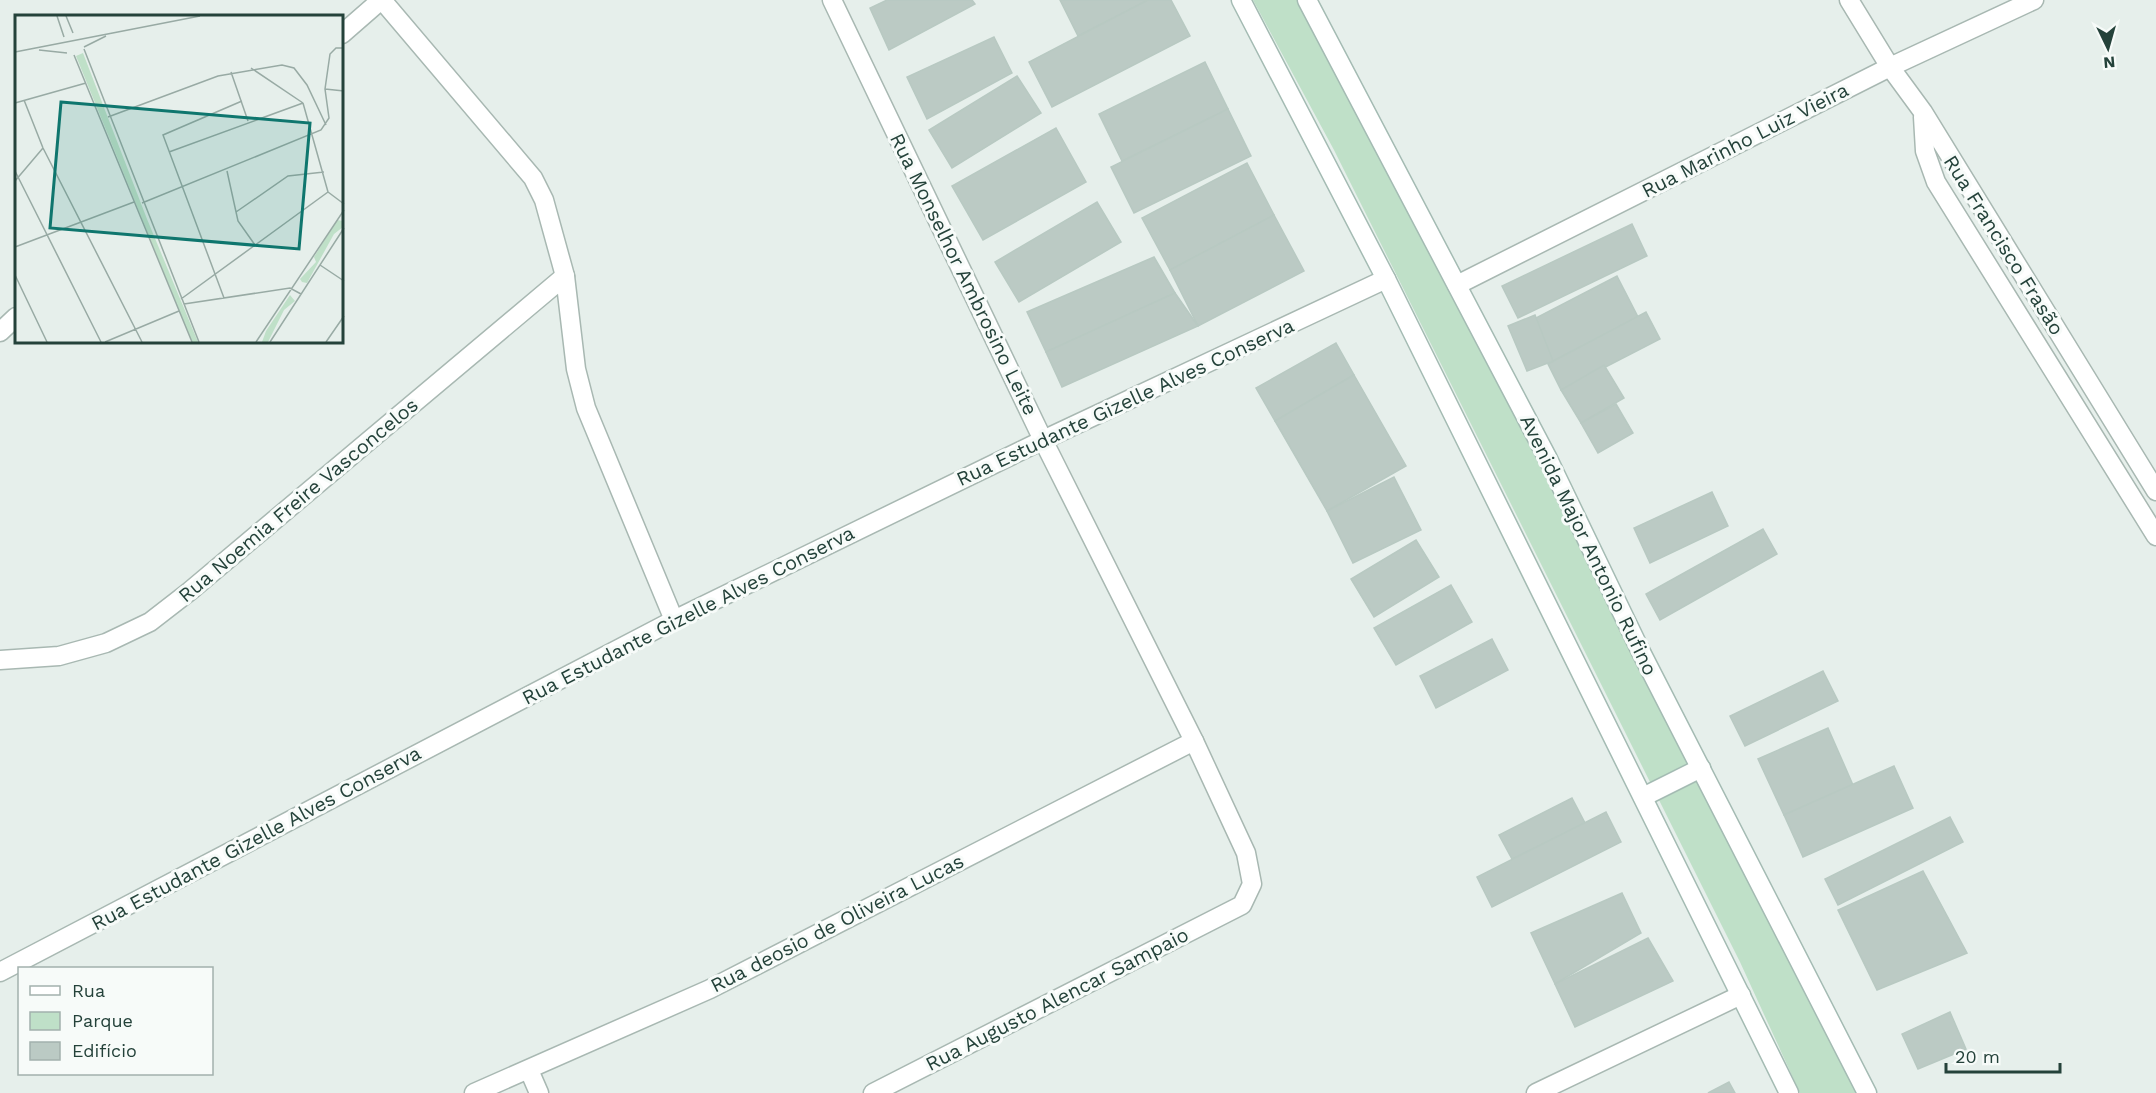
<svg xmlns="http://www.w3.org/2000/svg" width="2156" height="1093" viewBox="0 0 2156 1093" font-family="'Work Sans',sans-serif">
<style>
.green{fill:#bfe0c8}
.building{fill:#bbcac4;stroke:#b8c9c2;stroke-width:1.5}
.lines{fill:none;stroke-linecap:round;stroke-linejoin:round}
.street-casing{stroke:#a8b8b2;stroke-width:21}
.secondary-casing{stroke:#a4bbb3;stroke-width:21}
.street{stroke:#fff;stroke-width:18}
.secondary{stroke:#fff;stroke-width:18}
.labels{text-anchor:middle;stroke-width:6;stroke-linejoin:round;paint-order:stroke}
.street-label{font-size:20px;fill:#24423a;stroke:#f7fbf9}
.inset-road{fill:none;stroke:#98aaa4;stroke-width:1.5}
.view{fill:#0f766e;fill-opacity:0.15;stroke:#0f766e;stroke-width:3}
.inset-edge{fill:none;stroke:#24423a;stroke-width:3}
</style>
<rect width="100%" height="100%" fill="#e6efeb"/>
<polygon class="green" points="1253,0 1302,0 1550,483 1704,795 1857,1093 1800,1093 1740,962 1334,150"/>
<g class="building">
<polygon points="887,0 972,0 975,4 889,50 870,8"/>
<polygon points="1060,0 1148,0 1078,36"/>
<polygon points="1148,0 1171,0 1190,36 1052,107 1029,62"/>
<polygon points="994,37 1012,73 927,119 907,77"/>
<polygon points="1205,62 1228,109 1122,161 1099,114"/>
<polygon points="1017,76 1041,113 952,168 929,130"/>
<polygon points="1228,109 1251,156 1134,213 1111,167"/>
<polygon points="1056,128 1086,182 983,240 952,186"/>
<polygon points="1247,163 1274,215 1170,270 1142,218"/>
<polygon points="1097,202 1121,242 1019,302 995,262"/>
<polygon points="1274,215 1304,271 1198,326 1170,270"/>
<polygon points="1632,224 1647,256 1518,318 1502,286"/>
<polygon points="1154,257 1175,293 1046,352 1027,312"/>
<polygon points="1617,276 1638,317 1553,361 1532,320"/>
<polygon points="1175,293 1198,326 1062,387 1046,352"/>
<polygon points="1646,312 1660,339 1561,390 1548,364"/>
<polygon points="1535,315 1553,361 1527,371 1508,326"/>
<polygon points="1336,343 1354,375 1275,421 1256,388"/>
<polygon points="1604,365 1624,398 1581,423 1561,390"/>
<polygon points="1354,375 1406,466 1327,511 1275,421"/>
<polygon points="1616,404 1633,433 1598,453 1581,423"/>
<polygon points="1394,477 1421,530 1353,563 1327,511"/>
<polygon points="1712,492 1728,526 1650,563 1634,528"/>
<polygon points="1763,529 1777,554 1660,620 1646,594"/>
<polygon points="1416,540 1439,577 1374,617 1351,579"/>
<polygon points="1451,585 1472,622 1396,665 1374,628"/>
<polygon points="1492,639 1508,670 1436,708 1420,676"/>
<polygon points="1823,671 1838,701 1745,746 1730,716"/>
<polygon points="1828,728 1853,785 1784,815 1758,759"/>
<polygon points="1894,766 1913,808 1803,857 1784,815"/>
<polygon points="1572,798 1585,823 1512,859 1499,835"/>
<polygon points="1606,812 1621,842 1492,907 1477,877"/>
<polygon points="1950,817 1963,842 1838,905 1825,879"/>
<polygon points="1923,871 1967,953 1877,990 1838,910"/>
<polygon points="1622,893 1641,933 1555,984 1531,933"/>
<polygon points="1648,938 1673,981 1575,1027 1555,984"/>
<polygon points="1950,1012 1966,1049 1918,1069 1902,1034"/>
<polygon points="1729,1082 1735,1093 1708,1093"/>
</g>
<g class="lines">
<defs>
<g id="street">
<polyline points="382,0 533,178 544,200 565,276 576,369 586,408 674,620"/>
<polyline points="832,0 1043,440 1194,741 1246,853 1252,884 1242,905 873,1093"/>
<polyline points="1849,0 1890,67 1923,112 2156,491"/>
<polyline points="342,34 381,0"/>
<polyline points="1923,117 1925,151 1936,182 2156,536"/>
<polyline points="1457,285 1890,67 2034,0"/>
<polyline points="0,332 16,317"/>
<polyline points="0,660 59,656 106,643 150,622 190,591 565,276"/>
<polyline points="0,972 674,620 1043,440 1386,279"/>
<polyline points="529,1070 539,1093"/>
<polyline points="474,1093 710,989 1194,741"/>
<polyline points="1536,1093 1741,995"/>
</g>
<g id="secondary">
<polyline points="1241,0 1386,279 1789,1093"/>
<polyline points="1307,0 1548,459 1642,654 1867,1093"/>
<polyline points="1643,797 1701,768"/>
</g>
</defs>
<use href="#street" class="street-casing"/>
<use href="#secondary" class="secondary-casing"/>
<use href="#street" class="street"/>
<use href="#secondary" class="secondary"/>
</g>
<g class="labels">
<g class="street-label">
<text transform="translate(1745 140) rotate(-27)" y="7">Rua Marinho Luiz Vieira</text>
<text transform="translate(2004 245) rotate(58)" y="7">Rua Francisco Frasão</text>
<text transform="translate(964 274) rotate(64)" y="7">Rua Monselhor Ambrosino Leite</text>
<text transform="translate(1125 402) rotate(-25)" y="7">Rua Estudante Gizelle Alves Conserva</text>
<text transform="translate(298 500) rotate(-40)" y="7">Rua Noemia Freire Vasconcelos</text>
<text transform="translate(1589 545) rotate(64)" y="7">Avenida Major Antonio Rufino</text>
<text transform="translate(688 615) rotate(-27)" y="7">Rua Estudante Gizelle Alves Conserva</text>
<text transform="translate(256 838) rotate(-28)" y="7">Rua Estudante Gizelle Alves Conserva</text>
<text transform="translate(837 923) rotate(-27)" y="7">Rua deosio de Oliveira Lucas</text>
<text transform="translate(1057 999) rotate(-27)" y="7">Rua Augusto Alencar Sampaio</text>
</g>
</g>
<g transform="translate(15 15)">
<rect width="328" height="328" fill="#e6efeb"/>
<path d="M68 38 132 204 183 327H177L61 41ZM322 205 328 206V212L319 219 292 268 287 267 285 264 301 247 299 242ZM275 280 280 286 269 295 253 327H247L251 316Z" fill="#bfe0c8"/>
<path class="inset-road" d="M42 1 49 22M51 1 58 18M69 32 91 21M69 34 184 327M24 35 52 38M0 37 185 1M59 40 177 327M236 53 288 88M216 57 233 106M310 74 329 76M9 85 28 133 127 327M0 88 71 68M288 88 313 177M93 102 203 61 267 50 279 53 292 70 311 110M154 137 288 88M0 156 86 327M212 156 223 206 240 230M0 166 28 133M313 177 329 189M127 188 306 115 314 103 310 74 315 39 321 33H329M221 197 273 161 309 157M0 232 119 187M305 250 329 266M0 260 32 327M209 283 148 120 227 86M166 284 313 177M169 289 275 273 286 279M90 327 164 296M241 327 329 195M255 327 329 213M311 327 329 301"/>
<path class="view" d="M46 87 295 108 284 234 35 213Z"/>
<rect width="328" height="328" class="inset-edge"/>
</g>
<rect x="18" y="967" width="195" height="108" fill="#f7fbf9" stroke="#a3b1ad" stroke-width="1.5"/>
<rect x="30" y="986" width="30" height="9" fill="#ffffff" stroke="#a3b1ad" stroke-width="1.5"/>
<text x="72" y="997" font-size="18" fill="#24423a">Rua</text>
<rect x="30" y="1012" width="30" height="18" fill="#bfe0c8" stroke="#a3b1ad" stroke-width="1.5"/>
<text x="72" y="1027" font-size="18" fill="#24423a">Parque</text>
<rect x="30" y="1042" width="30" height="18" fill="#bbcac4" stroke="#a3b1ad" stroke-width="1.5"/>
<text x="72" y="1057" font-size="18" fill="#24423a">Edifício</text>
<g transform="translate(2108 48) rotate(175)" stroke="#f7fbf9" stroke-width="4.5" paint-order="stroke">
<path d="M0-4.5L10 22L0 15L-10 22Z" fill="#24423a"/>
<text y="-9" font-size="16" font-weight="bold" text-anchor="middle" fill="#24423a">N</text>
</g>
<path d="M1946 1063v9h114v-9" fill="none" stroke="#24423a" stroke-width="3"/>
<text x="1955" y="1063" font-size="18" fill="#24423a" stroke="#f7fbf9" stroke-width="4.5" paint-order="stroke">20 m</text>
</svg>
